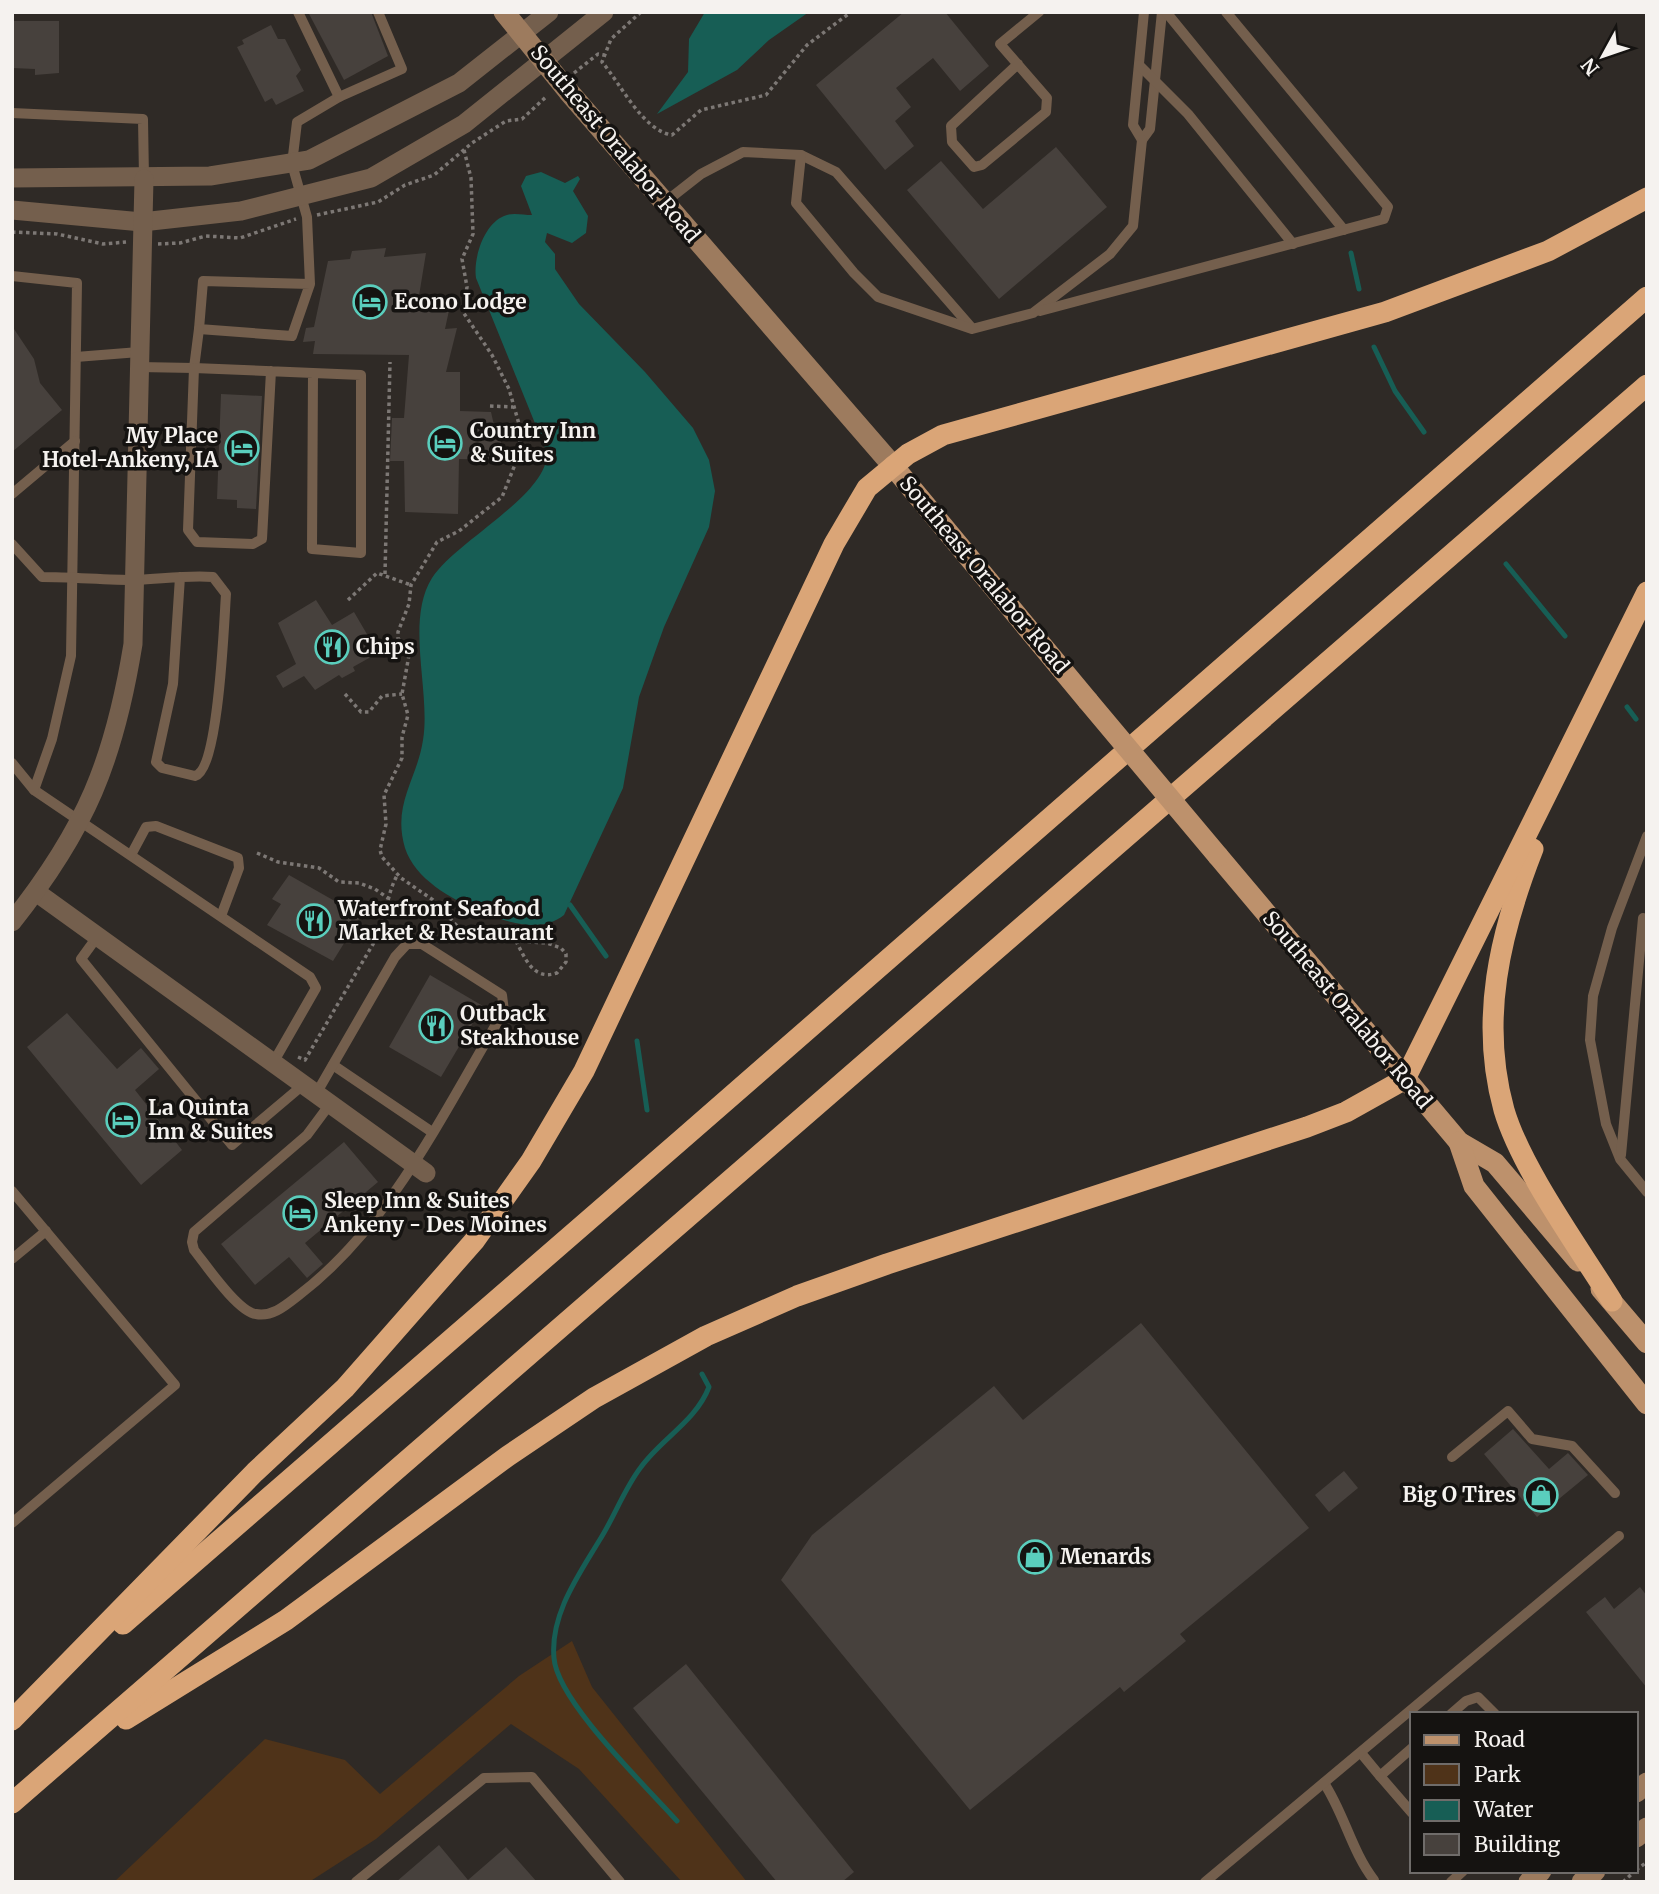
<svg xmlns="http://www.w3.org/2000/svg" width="1659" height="1894" viewBox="0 0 1659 1894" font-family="Merriweather,serif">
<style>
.green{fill:#4f3319}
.water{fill:#175e55}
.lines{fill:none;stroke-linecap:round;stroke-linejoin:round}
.stream{stroke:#175e55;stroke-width:5}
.building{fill:#47413d}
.path{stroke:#7d7875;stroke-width:3.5;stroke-dasharray:3.5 3.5;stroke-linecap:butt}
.lane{stroke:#745f4d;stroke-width:10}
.street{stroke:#745f4d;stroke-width:19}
.secondary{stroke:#9d7b5e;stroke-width:21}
.primary{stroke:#bd916c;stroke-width:21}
.highway{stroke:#daa577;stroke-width:21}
.primary-bridge{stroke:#bd916c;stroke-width:21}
.labels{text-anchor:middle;stroke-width:7;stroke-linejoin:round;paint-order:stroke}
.street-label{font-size:21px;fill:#f5f2ef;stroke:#151311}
.poi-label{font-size:21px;font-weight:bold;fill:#f5f2ef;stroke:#151311;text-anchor:start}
</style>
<rect width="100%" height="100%" fill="#2f2a26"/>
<polygon class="green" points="572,1641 592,1687 747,1882 682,1882 579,1769 511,1724 376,1839 309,1882 114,1882 265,1739 345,1760 380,1794 519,1676"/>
<g class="water">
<polygon points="705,12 809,12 769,40 737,70 657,114 688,72 689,39"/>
<path d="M541 172 565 183 578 176 580 179 573 191 588 216 586 233 572 243 547 233 545 242 555 254V269L579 304 645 372 693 428 709 460 715 491 709 527 664 627 639 697 623 788 564 915C541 934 505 922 480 911 451 899 415 879 405 848 392 804 417 780 423 740 431 692 405 621 432 578 456 541 548 495 547 453L476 278C473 258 484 224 504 216 512 212 523 215 532 215L521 186 526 176Z"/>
</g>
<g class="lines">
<g class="stream">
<polyline points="1351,253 1359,289"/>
<polyline points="1374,347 1395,391 1424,432"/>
<polyline points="1506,564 1565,636"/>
<polyline points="1627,707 1636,719"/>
<polyline points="570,905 606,956"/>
<polyline points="637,1041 647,1110"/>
<path d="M677 1821C646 1786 557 1701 554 1658 550 1615 578 1576 599 1541 614 1518 624 1489 641 1467 661 1439 696 1421 709 1387L702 1374"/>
</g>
</g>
<g class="building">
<polygon points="308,12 371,12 388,56 344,80"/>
<polygon points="904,12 945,12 989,66 960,91 933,58 896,88 911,107 895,121 914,146 885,170 816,85"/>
<polygon points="12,21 59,21 59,73 35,75 35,69 12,68"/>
<polygon points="271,25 278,39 285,39 301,70 296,76 304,91 276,105 272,98 265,102 237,47 244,44 242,40"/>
<polygon points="1056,147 1107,207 999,299 907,190 941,161 983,209"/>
<polygon points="386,248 384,257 426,253 418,302 451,301 445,329 457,328 446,372 460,372 460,411 491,412 496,434 501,434 500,460 459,459 458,514 405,512 404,461 390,461 392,418 404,418 409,355 313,354 315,341 303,342 306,328 314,327 328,261 350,259 352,251"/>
<polygon points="12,326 34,359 40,383 62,410 12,452"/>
<polygon points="221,394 262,396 256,509 237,508 237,500 217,499"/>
<polygon points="316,600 332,625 354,612 378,653 353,667 355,671 342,678 339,675 315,690 304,676 283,688 276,676 296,664 278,623"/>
<polygon points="289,875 361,916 333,961 267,925 281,904 272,899"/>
<polygon points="430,975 483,1006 441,1077 389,1047"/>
<polygon points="67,1013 117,1069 141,1048 159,1069 135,1090 182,1150 141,1185 27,1047"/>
<polygon points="344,1142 378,1182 305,1243 323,1264 307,1278 289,1257 255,1285 221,1244"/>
<polygon points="1141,1323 1309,1528 1180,1634 1186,1641 1124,1692 1120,1687 970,1810 781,1580 812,1535 994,1386 1023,1420"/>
<polygon points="1513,1429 1549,1469 1568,1453 1588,1475 1537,1517 1484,1454"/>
<polygon points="1344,1471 1358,1488 1329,1512 1315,1495"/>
<polygon points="1640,1587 1647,1596 1647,1688 1586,1612 1605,1597 1614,1609"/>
<polygon points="686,1664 854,1872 842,1882 777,1882 633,1708"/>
<polygon points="439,1845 468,1880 506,1847 537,1882 396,1882"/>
</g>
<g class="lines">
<g class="path">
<path d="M641 12 611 39 602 62C621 84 642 130 672 135L701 110 766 95 807 45 851 12"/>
<polyline points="574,73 598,54 604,55"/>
<path d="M464 150 471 178 473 234 462 259 467 287 463 312 492 355 509 389 521 431 518 457 502 497 459 531 437 542 411 585 409 604 398 632V638L409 655 402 694 408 715 402 737V758L384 795 386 824 380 850 382 857 401 878 433 900 458 927 494 932 516 941 547 943 561 948 566 954V962L557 973C533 981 525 958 516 941"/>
<polyline points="317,215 378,202 405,185 434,175 472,143 506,121 522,119 547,96"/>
<polyline points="12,232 57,234 103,244 126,242"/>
<polyline points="158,244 180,243 206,236 240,238 296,219"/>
<polyline points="490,406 513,407"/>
<polyline points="385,574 390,362"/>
<polyline points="348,600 377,573 411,585"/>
<polyline points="345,694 361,712 369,712 382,696 402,694"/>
<polyline points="257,853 278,862 319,868 339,882 359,883 375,889 388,898"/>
<path d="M298 1057 305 1060 376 939C387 918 386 894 398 874"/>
<polyline points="1636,1870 1647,1862"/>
<polyline points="1623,1882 1635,1871"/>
</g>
<g class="lane">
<polyline points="298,12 339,97 297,122 292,164 307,217 310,284 292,336 199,329 203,281 310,284"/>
<polyline points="1144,12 1133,125 1142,140 1150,129 1162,12"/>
<polyline points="1166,12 1344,230"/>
<polyline points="1018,64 951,126 952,142 974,167 982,165 1046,112 1047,98 1000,44 1039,12"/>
<polyline points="1139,65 1188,114 1293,244"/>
<polyline points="339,97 402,69 378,12"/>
<polyline points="12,113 143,119 144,178"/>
<polyline points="801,155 836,172 971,327"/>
<polyline points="664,203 701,174 743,152 801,155 796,203 854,273 878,297 972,329 1033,313 1110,254 1133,226 1142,140"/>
<polyline points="12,276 77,283 71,656 52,739 34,790 310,977 316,988 273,1063"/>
<polyline points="1040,311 1384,219 1388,207 1226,12"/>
<polyline points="76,357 139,352"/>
<polyline points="139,367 194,368 199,329"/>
<polyline points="271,371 262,539 253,544 197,542 188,530 194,368 361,375 361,553 312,549 313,373"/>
<polyline points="12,494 75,441"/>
<path d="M12 544 42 577C73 577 105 580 136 580 162 579 187 575 213 577L226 594C224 621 219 769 195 776L162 768 156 762 173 684 180 577"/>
<polyline points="12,763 34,790"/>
<polyline points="1647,836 1612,928 1593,996 1590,1040 1606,1124 1620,1159 1647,1192"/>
<polyline points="131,855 146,827 156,826 238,858 239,868 221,916"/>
<polyline points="97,937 81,959 232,1145 303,1085"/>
<polyline points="333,1065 432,1132"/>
<path d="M316 1094 395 957 407 944H422L502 995 504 1011C445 1109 391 1225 299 1295 286 1305 273 1317 256 1314 238 1312 206 1265 194 1250L192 1242 194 1232 307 1135 330 1104"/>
<polyline points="1621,1155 1643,918"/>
<polyline points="12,1191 175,1385 12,1523"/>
<polyline points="12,1259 46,1231"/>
<polyline points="1452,1457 1508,1411 1532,1439 1572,1446 1615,1493"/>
<polyline points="1451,1714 1466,1701 1478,1697 1495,1714"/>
<polyline points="1361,1753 1380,1776 1412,1748"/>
<polyline points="1380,1776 1412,1813"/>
<path d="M1324 1783C1344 1813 1352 1852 1374 1880"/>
<polyline points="356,1882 484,1778 532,1777 620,1882"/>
<polyline points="1205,1882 1619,1536"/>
<polyline points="1451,1882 1463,1871"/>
</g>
<g class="street">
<polyline points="12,178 210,176 309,160 459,83 549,12"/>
<polyline points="12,210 142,222 241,211 371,178 464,124 604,12"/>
<polyline points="36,892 426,1173"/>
<path d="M12 922C86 829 114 761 133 644L144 179"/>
</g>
<g class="secondary">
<polyline points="504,12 568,91 893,466"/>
<polyline points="1636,1792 1647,1783"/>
<polyline points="1636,1837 1647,1828"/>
<polyline points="1529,1882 1541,1871"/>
<polyline points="1582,1882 1595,1871"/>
</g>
<g class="primary">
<polyline points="893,466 1088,701"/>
<polyline points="1218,856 1459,1142 1495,1163 1578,1261"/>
<polyline points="1459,1142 1474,1186 1647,1404"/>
<polyline points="1601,1289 1647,1343"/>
</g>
<g class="highway">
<path d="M1533 849C1500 933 1479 1020 1504 1110 1521 1168 1579 1248 1612 1301"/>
<path d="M123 1624C634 1185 1137 738 1647 297"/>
<polyline points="126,1719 286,1620 508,1456 594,1398 706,1336 797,1296 887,1264 1307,1127 1346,1112 1405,1079 1647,592"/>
<polyline points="12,1720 255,1472 345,1388 475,1240 531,1161 584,1071 834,544 867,488 908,454 943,435 1385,312 1548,251 1647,198"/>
<polyline points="12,1803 1647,385"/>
</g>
<polyline class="primary-bridge" points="1088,701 1218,856"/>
</g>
<defs>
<symbol id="hotel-ring" viewBox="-11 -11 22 22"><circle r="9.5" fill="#151311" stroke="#5acebd" stroke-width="1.5"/><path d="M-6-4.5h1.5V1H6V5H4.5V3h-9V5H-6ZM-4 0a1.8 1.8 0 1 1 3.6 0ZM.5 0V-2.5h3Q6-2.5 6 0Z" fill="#5acebd"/></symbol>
<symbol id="restaurant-ring" viewBox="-11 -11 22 22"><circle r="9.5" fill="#151311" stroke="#5acebd" stroke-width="1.5"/><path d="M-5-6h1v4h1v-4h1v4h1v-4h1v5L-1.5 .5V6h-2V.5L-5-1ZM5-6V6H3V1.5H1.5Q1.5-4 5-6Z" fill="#5acebd"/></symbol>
<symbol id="shop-ring" viewBox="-11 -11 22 22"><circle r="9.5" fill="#151311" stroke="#5acebd" stroke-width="1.5"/><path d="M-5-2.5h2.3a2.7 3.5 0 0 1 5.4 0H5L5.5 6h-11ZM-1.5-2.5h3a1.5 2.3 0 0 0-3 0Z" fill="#5acebd"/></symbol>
</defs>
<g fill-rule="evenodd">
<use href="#hotel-ring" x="351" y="283" width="38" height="38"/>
<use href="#hotel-ring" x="426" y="424" width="38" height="38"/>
<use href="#hotel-ring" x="223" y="429" width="38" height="38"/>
<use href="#restaurant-ring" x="313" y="628" width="38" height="38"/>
<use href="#restaurant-ring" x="295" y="902" width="38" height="38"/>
<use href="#restaurant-ring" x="417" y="1007" width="38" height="38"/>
<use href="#hotel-ring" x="104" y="1101" width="38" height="38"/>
<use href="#hotel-ring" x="281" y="1194" width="38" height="38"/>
<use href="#shop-ring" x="1522" y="1476" width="38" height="38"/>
<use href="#shop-ring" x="1016" y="1538" width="38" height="38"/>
</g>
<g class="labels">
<g class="street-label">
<text transform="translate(615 144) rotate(50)" y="7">Southeast Oralabor Road</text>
<text transform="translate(984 575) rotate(50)" y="7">Southeast Oralabor Road</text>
<text transform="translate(1347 1010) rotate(50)" y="7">Southeast Oralabor Road</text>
</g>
<g class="poi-label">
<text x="394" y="309">Econo Lodge</text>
<text x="470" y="438">Country Inn<tspan x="470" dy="24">&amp; Suites</tspan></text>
<text x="218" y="443" text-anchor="end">My Place<tspan x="218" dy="24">Hotel-Ankeny, IA</tspan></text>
<text x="356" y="654">Chips</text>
<text x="338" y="916">Waterfront Seafood<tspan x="338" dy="24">Market &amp; Restaurant</tspan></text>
<text x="460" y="1021">Outback<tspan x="460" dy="24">Steakhouse</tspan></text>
<text x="148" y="1115">La Quinta<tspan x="148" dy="24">Inn &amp; Suites</tspan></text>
<text x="324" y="1208">Sleep Inn &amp; Suites<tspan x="324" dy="24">Ankeny - Des Moines</tspan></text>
<text x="1516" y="1502" text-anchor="end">Big O Tires</text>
<text x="1060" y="1564">Menards</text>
</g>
</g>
<rect width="1659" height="1894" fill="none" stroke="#f5f2ef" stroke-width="28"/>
<rect x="1410" y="1712" width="228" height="161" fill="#151311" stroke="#6f6c6a" stroke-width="2"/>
<rect x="1424" y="1735" width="35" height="10" fill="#bd916c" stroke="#6f6c6a" stroke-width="2"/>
<text x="1474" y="1747" font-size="21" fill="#f5f2ef">Road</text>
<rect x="1424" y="1764" width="35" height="21" fill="#4f3319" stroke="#6f6c6a" stroke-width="2"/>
<text x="1474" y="1782" font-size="21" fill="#f5f2ef">Park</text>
<rect x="1424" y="1800" width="35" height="21" fill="#175e55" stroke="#6f6c6a" stroke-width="2"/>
<text x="1474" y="1817" font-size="21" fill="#f5f2ef">Water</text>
<rect x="1424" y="1834" width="35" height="21" fill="#47413d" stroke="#6f6c6a" stroke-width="2"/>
<text x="1474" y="1852" font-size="21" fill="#f5f2ef">Building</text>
<g transform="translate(1603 56) rotate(230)" stroke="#151311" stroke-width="5" paint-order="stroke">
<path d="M0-5L12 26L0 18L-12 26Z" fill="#f5f2ef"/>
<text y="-10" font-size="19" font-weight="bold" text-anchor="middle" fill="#f5f2ef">N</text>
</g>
</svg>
